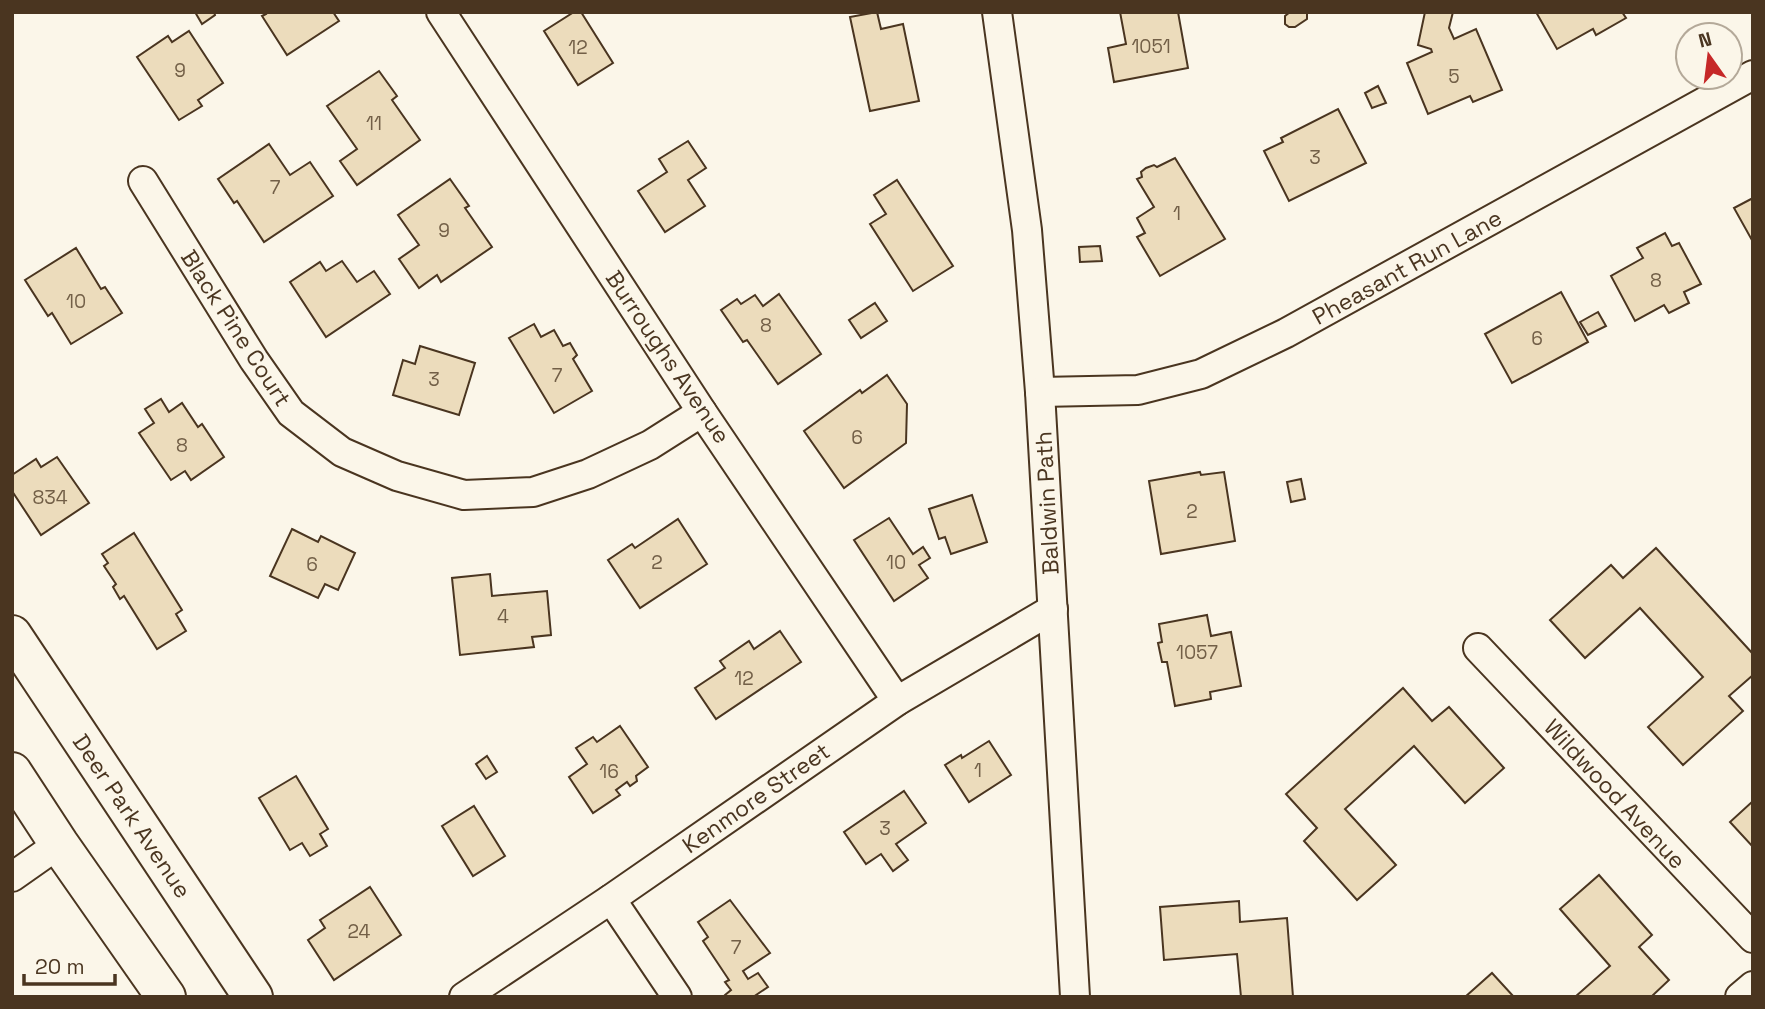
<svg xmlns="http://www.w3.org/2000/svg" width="1765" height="1009" viewBox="0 0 1765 1009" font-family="'Space Grotesk',sans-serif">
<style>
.building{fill:#ecdcbc;stroke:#4a3520;stroke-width:2}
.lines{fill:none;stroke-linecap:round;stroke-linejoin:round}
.street-casing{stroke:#4a3520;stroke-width:32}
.primary-casing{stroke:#4a3520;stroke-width:42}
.street{stroke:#fbf6e9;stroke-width:28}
.primary{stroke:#fbf6e9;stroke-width:38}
.labels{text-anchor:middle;stroke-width:5;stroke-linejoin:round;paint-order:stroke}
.number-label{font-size:19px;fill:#725f47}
.street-label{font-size:23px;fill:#4a3520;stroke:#fbf6e9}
</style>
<rect width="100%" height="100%" fill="#fbf6e9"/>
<g class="building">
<polygon points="195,12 214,12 215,15 202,24"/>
<polygon points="265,12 333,12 339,21 287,55 262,16 266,14"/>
<polygon points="574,12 581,12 613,63 578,85 544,31"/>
<polygon points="877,12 881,29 903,24 919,101 870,111 850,17"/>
<polygon points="1120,12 1178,12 1188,68 1114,82 1108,48 1126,44"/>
<polygon points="1290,12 1307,12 1307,19 1295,27 1289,27 1285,24 1285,16"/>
<polygon points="1425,12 1453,12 1449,28 1454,39 1476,29 1502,90 1473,102 1470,96 1428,114 1407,63 1432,52 1431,49 1418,45"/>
<polygon points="1536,12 1622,12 1626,18 1596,35 1593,29 1557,49"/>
<polygon points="189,31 223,83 198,100 202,106 179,120 137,57 168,36 172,42"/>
<polygon points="379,71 397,96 392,100 420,140 357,185 340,161 357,149 327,106"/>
<polygon points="1378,86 1386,103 1372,108 1365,93"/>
<polygon points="1338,109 1366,163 1289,201 1264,151 1283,142 1281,138"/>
<polygon points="688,141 706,168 688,180 705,206 665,232 638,191 667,172 659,159"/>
<polygon points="269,144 290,175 310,162 333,196 264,242 237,201 234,203 218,179"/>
<polygon points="1175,158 1225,239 1160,276 1137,237 1145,233 1137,218 1154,207 1137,179 1142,177 1141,172 1146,168 1154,165 1157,167"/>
<polygon points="450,179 469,206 465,208 492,247 441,282 437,275 419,288 399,259 419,245 398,215"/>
<polygon points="897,180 953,266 913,291 870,224 886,214 874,195"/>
<polygon points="1753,198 1753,242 1734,208"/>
<polygon points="1665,233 1672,246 1679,243 1701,284 1684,292 1689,303 1669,313 1664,305 1635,321 1611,276 1643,258 1637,248"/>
<polygon points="1100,246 1102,261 1080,262 1079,247"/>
<polygon points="76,248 101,289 105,287 122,313 71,344 52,313 48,316 25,280"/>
<polygon points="342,261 357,282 374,271 390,294 326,337 290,282 320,262 326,271"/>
<polygon points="1561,292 1588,342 1512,383 1485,334"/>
<polygon points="779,294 821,354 778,384 747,340 743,342 721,310 737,299 741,304 755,295 763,306"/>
<polygon points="875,303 887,321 861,338 849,320"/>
<polygon points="1598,312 1606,326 1588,335 1580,322"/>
<polygon points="534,324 541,337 554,330 563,346 570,343 577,355 573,359 592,391 554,413 509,338"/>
<polygon points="420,346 475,363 459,415 393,395 403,360 415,364"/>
<polygon points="887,375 907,404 906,443 844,488 804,431 860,390 862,393"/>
<polygon points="161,399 169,412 182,403 198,427 202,424 224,457 191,480 185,471 171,480 139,433 154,423 145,409"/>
<polygon points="57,457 89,503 41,535 12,491 12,475 36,459 41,467"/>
<polygon points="1200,472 1201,475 1224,472 1235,541 1161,554 1149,481"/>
<polygon points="1301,479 1305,499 1291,502 1287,482"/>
<polygon points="972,495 987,542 951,554 945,537 939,539 929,509"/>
<polygon points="889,518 913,554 923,547 930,558 919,565 928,578 894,601 854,540"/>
<polygon points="678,519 707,564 640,608 608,560 632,544 635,548"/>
<polygon points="292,529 318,542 321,536 355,553 338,590 325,584 318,598 270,576"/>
<polygon points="134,533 182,610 176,614 186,631 157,649 124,596 120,599 113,587 116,584 104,566 108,563 102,554"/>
<polygon points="1656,548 1753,654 1753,675 1729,696 1743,711 1683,765 1648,727 1703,677 1640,608 1585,658 1550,620 1611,565 1623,578"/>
<polygon points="490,574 492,596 547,591 551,635 532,637 534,647 460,655 452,578"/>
<polygon points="1207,615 1211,636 1231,632 1241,686 1210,692 1211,699 1175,706 1167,662 1162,662 1158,643 1162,642 1159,624"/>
<polygon points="780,631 801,662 716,719 695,688 725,668 720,661 749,641 754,649"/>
<polygon points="1403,688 1432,721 1449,707 1504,768 1465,803 1414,746 1345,809 1396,865 1357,900 1304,841 1317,828 1286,794"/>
<polygon points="620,726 648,767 636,776 637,781 630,786 627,782 616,790 620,795 593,813 569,777 587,764 576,748 593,737 597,742"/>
<polygon points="989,741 1011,775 969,802 945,765 961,755 962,758"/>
<polygon points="487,756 497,772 486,779 476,764"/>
<polygon points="296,776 328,829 320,834 327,846 310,856 302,843 290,850 259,798"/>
<polygon points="904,791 926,823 896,844 908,860 893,871 881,854 866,864 844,832"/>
<polygon points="1753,801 1753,847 1730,822"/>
<polygon points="474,806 505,856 473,876 442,826"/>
<polygon points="1599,875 1652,935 1639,947 1669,980 1651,997 1575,997 1610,966 1560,909"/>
<polygon points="370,887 401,935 334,980 308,940 325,928 320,920"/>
<polygon points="730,900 770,953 743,971 748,979 758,973 768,987 753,997 726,997 725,995 731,990 725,982 729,980 703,941 708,937 698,922"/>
<polygon points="1239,901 1240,922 1287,918 1293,997 1241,997 1237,954 1164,960 1160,907"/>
<polygon points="1492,973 1514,997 1465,997"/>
</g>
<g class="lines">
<defs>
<g id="street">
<polyline points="441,12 702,412 897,701"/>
<polyline points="997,12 1027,230 1040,392 1075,997"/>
<polyline points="143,181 254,360 291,413 342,452 397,476 464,495 533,492 588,474 650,445 702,412"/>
<polyline points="1040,392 1138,390 1201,374 1286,333 1753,75"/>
<polyline points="1478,648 1753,938"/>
<polyline points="12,877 59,844"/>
<polyline points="611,899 677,997"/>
<polyline points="464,997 611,899 897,701 1053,609"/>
<polyline points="1740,997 1753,986"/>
</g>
<g id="primary">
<polyline points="12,635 253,997"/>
<polyline points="12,772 59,844 166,997"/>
</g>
</defs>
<use href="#street" class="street-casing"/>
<use href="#primary" class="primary-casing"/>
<use href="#street" class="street"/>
<use href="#primary" class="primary"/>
</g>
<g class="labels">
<g class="number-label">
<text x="1151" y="53">1051</text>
<text x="578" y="54">12</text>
<text x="180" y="77">9</text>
<text x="1454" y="83">5</text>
<text x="374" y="130">11</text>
<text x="1315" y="164">3</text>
<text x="275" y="194">7</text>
<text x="1177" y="220">1</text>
<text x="444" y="237">9</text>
<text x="1656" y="287">8</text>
<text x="76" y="308">10</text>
<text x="766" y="332">8</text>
<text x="1537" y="345">6</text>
<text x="557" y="382">7</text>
<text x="434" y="386">3</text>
<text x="857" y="444">6</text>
<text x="182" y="452">8</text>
<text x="50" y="504">834</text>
<text x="1192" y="518">2</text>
<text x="657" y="569">2</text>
<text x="896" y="569">10</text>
<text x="312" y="571">6</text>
<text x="503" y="623">4</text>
<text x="1197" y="659">1057</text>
<text x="744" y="685">12</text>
<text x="978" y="777">1</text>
<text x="609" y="778">16</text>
<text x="885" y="835">3</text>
<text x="359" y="938">24</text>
<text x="736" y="954">7</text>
</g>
<g class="street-label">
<text transform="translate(1407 267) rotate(-29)" y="8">Pheasant Run Lane</text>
<text transform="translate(236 328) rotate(57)" y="8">Black Pine Court</text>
<text transform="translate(668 357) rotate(56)" y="8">Burroughs Avenue</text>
<text transform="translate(1047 503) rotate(-93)" y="8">Baldwin Path</text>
<text transform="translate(1615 794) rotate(47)" y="8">Wildwood Avenue</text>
<text transform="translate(756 798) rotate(-35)" y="8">Kenmore Street</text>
<text transform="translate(132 816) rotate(56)" y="8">Deer Park Avenue</text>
</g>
</g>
<rect width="1765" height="1009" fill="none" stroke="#4a3520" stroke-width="28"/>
<g transform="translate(1709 56) rotate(346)"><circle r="33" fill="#fbf6e9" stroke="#b4a999" stroke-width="2"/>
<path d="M0-5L12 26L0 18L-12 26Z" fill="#c62828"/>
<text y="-10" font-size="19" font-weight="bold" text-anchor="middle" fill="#4a3520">N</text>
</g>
<path d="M24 974v10h91v-10" fill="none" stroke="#4a3520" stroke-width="3.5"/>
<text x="35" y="974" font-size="21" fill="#4a3520" stroke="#fbf6e9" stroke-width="5" paint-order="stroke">20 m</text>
</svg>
